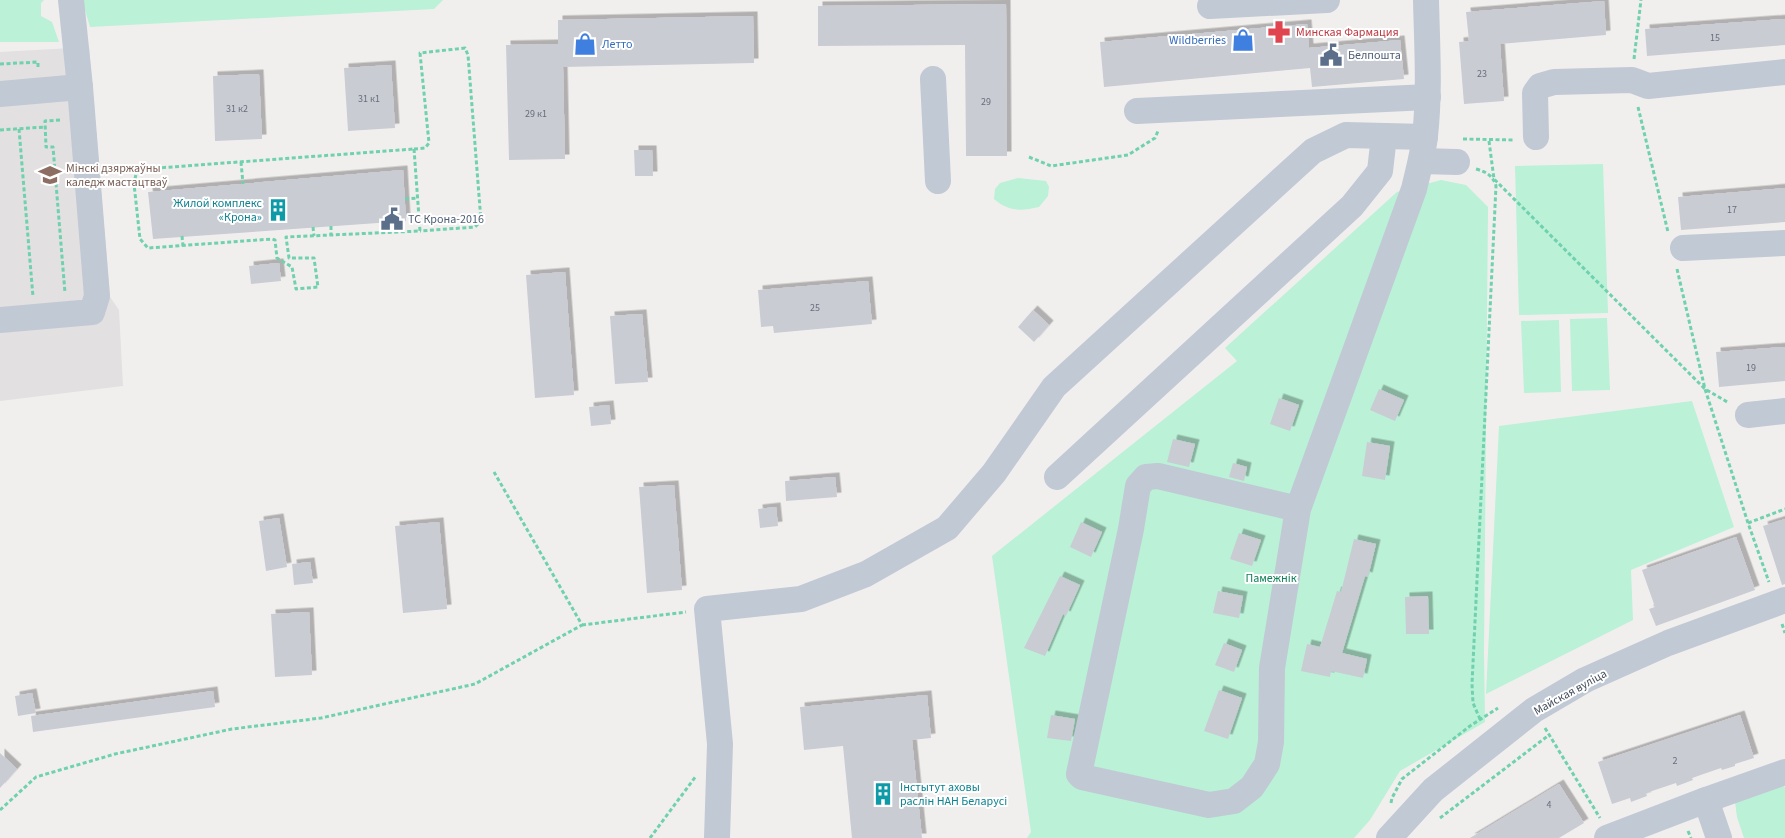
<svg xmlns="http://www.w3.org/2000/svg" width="1785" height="838" viewBox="0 0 1785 838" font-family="'Source Sans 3',sans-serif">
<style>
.education{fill:#e2e0e0}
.green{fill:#baf1d7}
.building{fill:#caccd4;filter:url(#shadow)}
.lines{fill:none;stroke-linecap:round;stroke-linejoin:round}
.path{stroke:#70d1ae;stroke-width:3;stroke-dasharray:4 2.5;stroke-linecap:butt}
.minor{stroke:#c1c9d4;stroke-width:26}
.labels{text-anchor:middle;stroke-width:4;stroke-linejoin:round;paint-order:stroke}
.number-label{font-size:10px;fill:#676e7b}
.health-label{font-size:12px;fill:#be3a42;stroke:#fff;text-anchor:start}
.shop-label{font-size:12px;fill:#366cbe;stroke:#fff;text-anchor:end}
.service-label{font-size:12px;fill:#4e5e75;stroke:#fff;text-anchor:start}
.education-label{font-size:12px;fill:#785e54;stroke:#fff;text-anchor:start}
.culture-label{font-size:12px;fill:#0d838f;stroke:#fff;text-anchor:end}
.park-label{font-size:12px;fill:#128259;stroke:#fff}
.street-label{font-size:12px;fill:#464f5d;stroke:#fff}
</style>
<defs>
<filter id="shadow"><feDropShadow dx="4.5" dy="-4.5" stdDeviation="0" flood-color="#0004"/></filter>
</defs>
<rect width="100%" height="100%" fill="#f1efee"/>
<polygon class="education" points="89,47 110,297 119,310 123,386 0,401 0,52"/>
<g class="green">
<polygon points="0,0 44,0 41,3 41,16 52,22 59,42 0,42"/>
<polygon points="82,0 443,0 434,9 90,27"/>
<polygon points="1603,164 1608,313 1519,315 1515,166"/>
<path d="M1018 178 1046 181 1049 187 1048 196 1039 207C1021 211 1009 212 994 199L995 189 1000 183Z"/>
<polygon points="1441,180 1466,185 1488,207 1484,652 1485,722 1400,771 1370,820 1354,838 1027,838 1031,832 992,556 1237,361 1225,348 1397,192"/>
<polygon points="1607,318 1610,390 1572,391 1570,319"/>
<polygon points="1559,320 1561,392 1524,393 1521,321"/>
<polygon points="1692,401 1734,527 1631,570 1633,620 1486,694 1499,426"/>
<polygon points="1781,785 1785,787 1785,838 1744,838 1737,817 1735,802"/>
</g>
<g class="building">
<polygon points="1604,1 1606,35 1500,44 1504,101 1464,104 1459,42 1469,41 1466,12"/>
<polygon points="1006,4 1007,156 966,156 965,45 818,46 818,6"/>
<polygon points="753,16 754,63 563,67 565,159 509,160 506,45 558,44 558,20"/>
<polygon points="1785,19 1785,45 1647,56 1645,29"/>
<polygon points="1307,24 1309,48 1400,40 1404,79 1312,87 1310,68 1104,87 1100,42"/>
<polygon points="391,65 395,128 348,131 344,68"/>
<polygon points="259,74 262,139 215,141 213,76"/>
<polygon points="634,150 652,150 653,176 635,176"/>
<polygon points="403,170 406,221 153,239 148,192"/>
<polygon points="1785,188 1785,222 1681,230 1678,197"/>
<polygon points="279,263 281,281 251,284 249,266"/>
<polygon points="565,272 574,395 535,398 526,275"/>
<polygon points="868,281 872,324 774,333 773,326 761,327 758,290"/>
<polygon points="1033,310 1049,325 1034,342 1018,327"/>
<polygon points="642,314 648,382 615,384 610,316"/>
<polygon points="1785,347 1785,381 1719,387 1716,352"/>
<polygon points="1379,389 1404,400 1395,421 1370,410"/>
<polygon points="1279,398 1299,405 1290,431 1270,424"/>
<polygon points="609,405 611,424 591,426 589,407"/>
<polygon points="1173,439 1195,444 1189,467 1167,462"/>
<polygon points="1367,442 1390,446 1385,480 1362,476"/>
<polygon points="1233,463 1247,467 1244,481 1229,477"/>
<polygon points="835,477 837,497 786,501 785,481"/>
<polygon points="674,485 682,590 647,593 639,487"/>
<polygon points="776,507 778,526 760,528 758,509"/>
<polygon points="279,518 287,567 266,571 259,521"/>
<polygon points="1785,519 1785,584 1782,585 1763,526"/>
<polygon points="439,522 447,609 403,613 395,526"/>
<polygon points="1081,522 1102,532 1091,557 1070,547"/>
<polygon points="1239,533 1261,540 1252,566 1230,559"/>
<polygon points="1736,537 1755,590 1656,626 1649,609 1655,607 1642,570"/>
<polygon points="1354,539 1376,544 1368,577 1365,576 1342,653 1367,659 1363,678 1331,671 1330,677 1301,671 1307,644 1320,647 1337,591 1341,592"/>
<polygon points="310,562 313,583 294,585 292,564"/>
<polygon points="1060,576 1080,585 1066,616 1063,614 1045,656 1024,648"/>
<polygon points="1218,591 1243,596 1239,618 1213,613"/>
<polygon points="1428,596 1429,634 1406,634 1405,597"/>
<polygon points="309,612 312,675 275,677 271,614"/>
<polygon points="1224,643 1242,650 1234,672 1215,665"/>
<polygon points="1219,690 1242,698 1228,739 1204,731"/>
<polygon points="213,691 215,707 33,732 31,716"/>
<polygon points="32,693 36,713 18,716 15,696"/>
<polygon points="927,695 931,738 912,740 922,838 852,838 843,746 804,750 800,707"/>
<polygon points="1051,715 1075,719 1071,741 1047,738"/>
<polygon points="1740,715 1754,758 1735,764 1735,766 1722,770 1721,768 1692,778 1693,780 1677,786 1676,783 1646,793 1647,796 1631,802 1630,798 1612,804 1598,762"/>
<polygon points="0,753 17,769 0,788"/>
<polygon points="1559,784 1584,823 1559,838 1470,838"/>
</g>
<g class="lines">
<g class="path">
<polyline points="1634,59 1641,0"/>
<polyline points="0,64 38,62 38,68"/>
<polyline points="1638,107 1668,232"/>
<polyline points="60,120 45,121 46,147 53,147 65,293"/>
<polyline points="19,129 33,297"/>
<polyline points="0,130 45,127"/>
<polyline points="1463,139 1515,140"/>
<polyline points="1489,141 1494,179 1705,389 1729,403"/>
<polygon points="414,149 420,231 286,237 289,258 314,258 318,287 296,289 292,267 277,258 275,240 272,239 148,248 140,239 134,184 136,174 144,169"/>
<polyline points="414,149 425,148 429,143 420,53 465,48 468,55 481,221 475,227 420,231"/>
<polyline points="1029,157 1051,166 1128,155 1155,138 1158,131"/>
<polyline points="241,162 243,184"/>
<path d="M1476 169C1487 172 1493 176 1496 186L1472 684 1473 703 1480 719"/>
<polyline points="405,199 418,198"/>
<polyline points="331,226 331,235"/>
<polyline points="313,227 314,236"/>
<polyline points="182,236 183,246"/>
<polyline points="1677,269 1705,389 1748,523 1769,582"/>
<polyline points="1748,523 1785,509"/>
<polyline points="1782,624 1785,633"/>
<polyline points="582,625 686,612"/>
<polyline points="1545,728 1600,818"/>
<polyline points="1391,803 1392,798 1402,779 1470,726 1498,708"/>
<polyline points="0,810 36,777 115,754 232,729 321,718 475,684 582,625 494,472"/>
<polyline points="1440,818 1549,735"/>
<polyline points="1688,831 1691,838"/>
<polyline points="650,838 696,776"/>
</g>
<g class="minor">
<polyline points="1210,6 1327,0"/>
<polyline points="933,79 938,181"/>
<polyline points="0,94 80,87"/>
<polyline points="1137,111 1428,97"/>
<polyline points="1536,137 1535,93 1540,86 1554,82 1632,80 1648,86 1785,72"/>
<polyline points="1421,161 1457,162"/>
<polyline points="1683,248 1785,243"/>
<polyline points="0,320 92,312 97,296 80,87 71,0"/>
<polyline points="1748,415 1785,411"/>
<polyline points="1057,477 1352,206 1380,171 1384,136"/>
<path d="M1298 509 1272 668 1271 742 1267 764 1252 787 1234 801 1209 805 1082 777 1079 774 1131 529 1138 486 1146 477 1158 476 1298 509 1414 189C1418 172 1423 154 1425 136 1430 91 1427 45 1426 0"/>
<polyline points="1706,800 1719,838"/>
<polyline points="717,838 720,744 707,609 801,599 866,574 947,528 994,473 1054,387 1313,151 1346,135 1425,137"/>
<polyline points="1389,838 1433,790 1534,710 1585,680 1668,643 1785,600"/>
<polyline points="1607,838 1706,800 1785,772"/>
</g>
</g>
<defs>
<symbol id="pharmacy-bare" viewBox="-9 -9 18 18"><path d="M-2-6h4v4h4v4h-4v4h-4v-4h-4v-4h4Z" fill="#e0444e" stroke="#fff" stroke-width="2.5" paint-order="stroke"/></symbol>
<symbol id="shop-bare" viewBox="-9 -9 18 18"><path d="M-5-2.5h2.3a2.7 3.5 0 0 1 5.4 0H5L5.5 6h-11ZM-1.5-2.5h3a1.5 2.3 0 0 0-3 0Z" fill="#3f7fe0" stroke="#fff" stroke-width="2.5" paint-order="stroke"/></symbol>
<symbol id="civic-bare" viewBox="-9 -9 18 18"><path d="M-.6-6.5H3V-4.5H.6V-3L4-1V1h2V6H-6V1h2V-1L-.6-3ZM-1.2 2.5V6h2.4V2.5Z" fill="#5c6f8a" stroke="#fff" stroke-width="2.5" paint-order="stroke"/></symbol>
<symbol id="university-bare" viewBox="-9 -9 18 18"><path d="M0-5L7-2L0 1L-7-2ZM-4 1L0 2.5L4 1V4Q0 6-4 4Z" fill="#8d6e63" stroke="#fff" stroke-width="2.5" paint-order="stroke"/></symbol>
<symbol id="building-bare" viewBox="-9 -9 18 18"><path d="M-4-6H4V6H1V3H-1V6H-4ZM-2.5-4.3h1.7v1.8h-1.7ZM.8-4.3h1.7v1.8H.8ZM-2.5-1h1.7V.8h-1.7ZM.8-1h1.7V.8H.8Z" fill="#0f9aa8" stroke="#fff" stroke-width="2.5" paint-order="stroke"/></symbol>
</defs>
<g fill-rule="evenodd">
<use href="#pharmacy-bare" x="1263" y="16" width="32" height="32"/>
<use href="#shop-bare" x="1227" y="24" width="32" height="32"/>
<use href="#shop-bare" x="569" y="28" width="32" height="32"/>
<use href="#civic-bare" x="1315" y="39" width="32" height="32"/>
<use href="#university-bare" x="34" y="159" width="32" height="32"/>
<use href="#building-bare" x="262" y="194" width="32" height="32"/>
<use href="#civic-bare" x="376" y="203" width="32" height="32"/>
<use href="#building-bare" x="867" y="778" width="32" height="32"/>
</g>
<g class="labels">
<g class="number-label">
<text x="1715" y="41">15</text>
<text x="1482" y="77">23</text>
<text x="369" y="102">31 к1</text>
<text x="986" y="105">29</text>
<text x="237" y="112">31 к2</text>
<text x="536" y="117">29 к1</text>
<text x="1732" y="213">17</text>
<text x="815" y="311">25</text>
<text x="1751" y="371">19</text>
<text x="1675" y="764">2</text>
<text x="1549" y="808">4</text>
</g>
<g class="health-label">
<text x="1296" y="36">Минская Фармация</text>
</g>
<g class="shop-label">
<text x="1226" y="44">Wildberries</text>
<text x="602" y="48" text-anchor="start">Летто</text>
</g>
<g class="service-label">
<text x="1348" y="59">Белпошта</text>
<text x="408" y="223">ТС Крона-2016</text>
</g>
<g class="education-label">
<text x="66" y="172">Мінскі дзяржаўны<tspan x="66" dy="14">каледж мастацтваў</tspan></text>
</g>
<g class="culture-label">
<text x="262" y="207">Жилой комплекс<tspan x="262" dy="14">«Крона»</tspan></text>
<text x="900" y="791" text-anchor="start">Інстытут аховы<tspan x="900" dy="14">раслін НАН Беларусі</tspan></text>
</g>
<g class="park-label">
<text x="1271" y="582">Памежнік</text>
</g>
<g class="street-label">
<text transform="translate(1570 692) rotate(-29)" y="4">Майская вуліца</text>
</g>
</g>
</svg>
